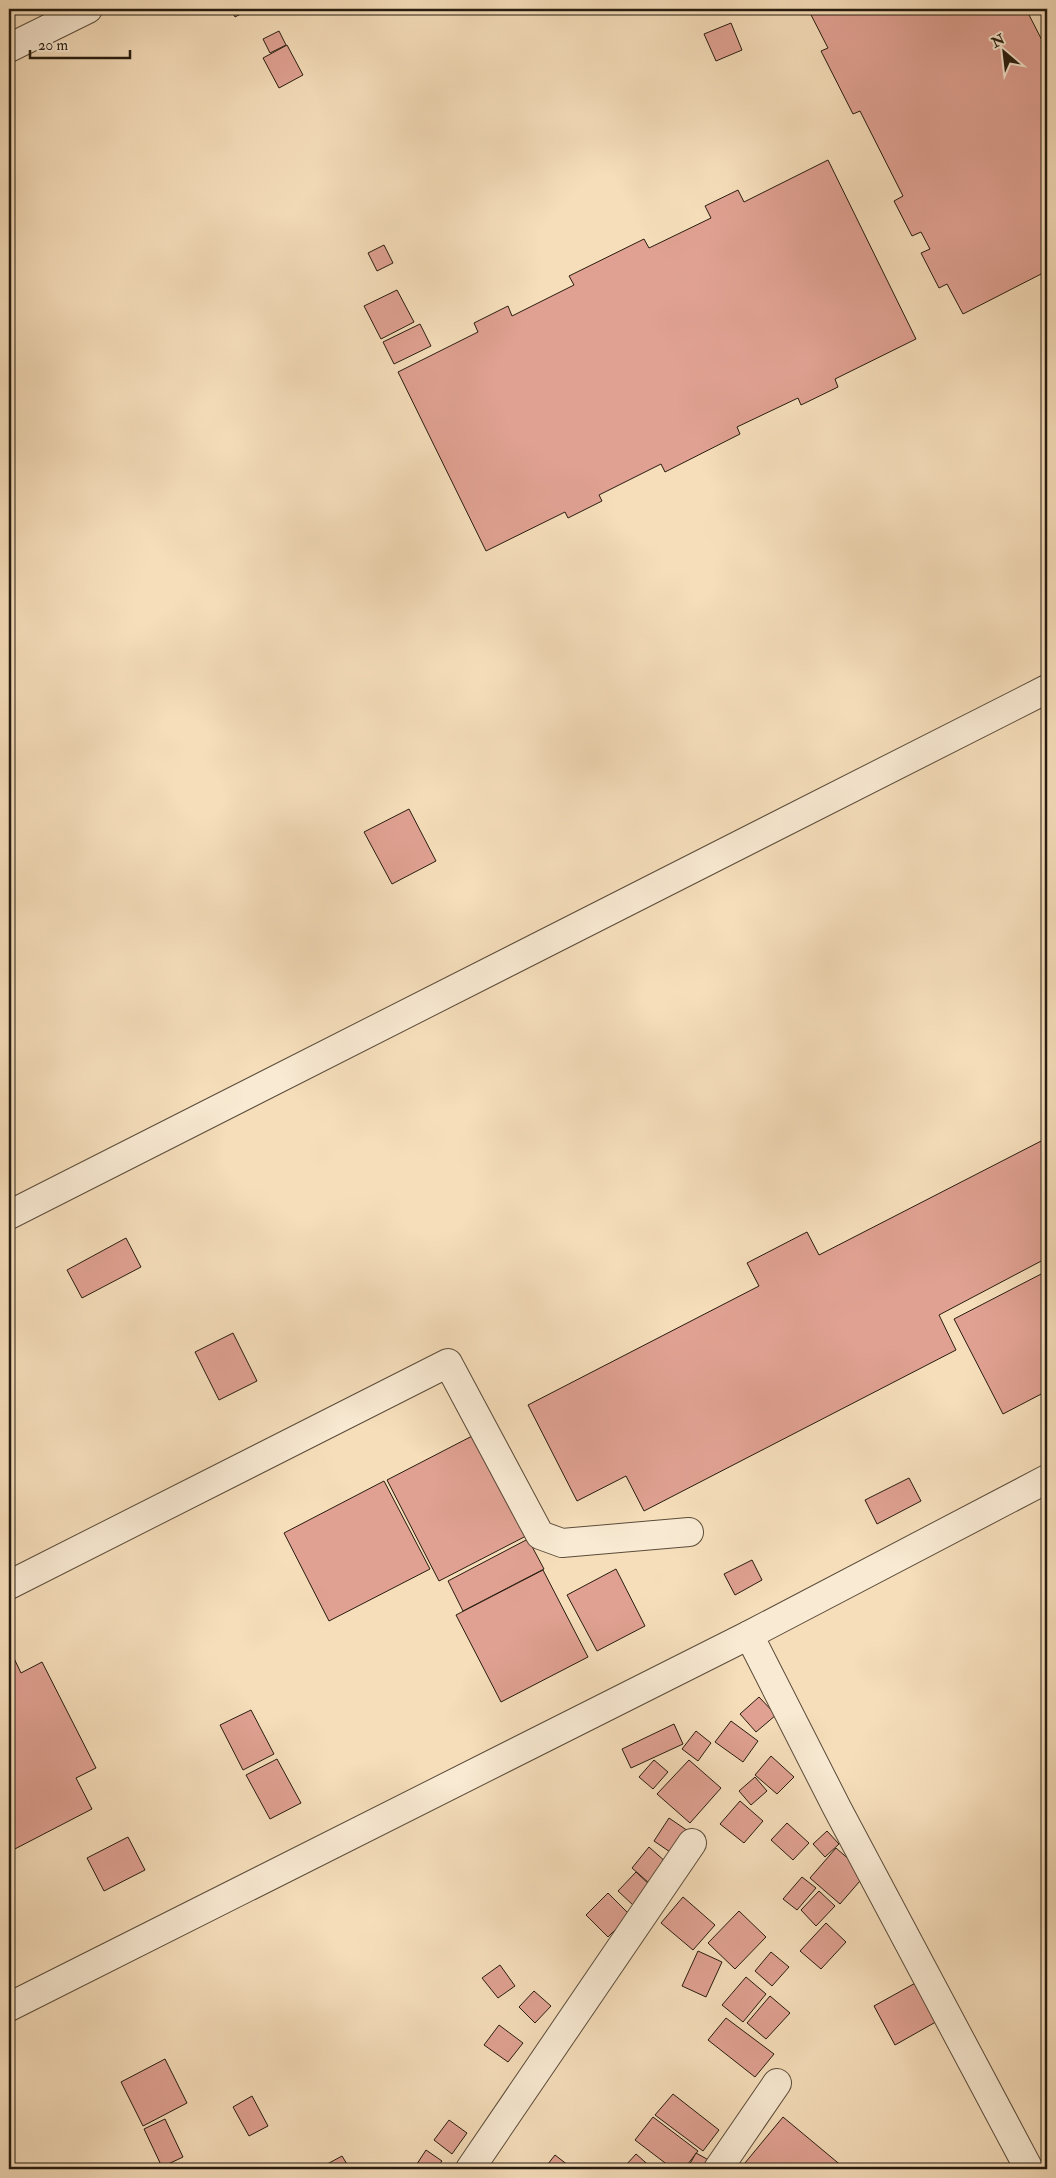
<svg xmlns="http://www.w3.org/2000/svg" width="1056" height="2178" viewBox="0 0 1056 2178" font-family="'IM FELL Double Pica',serif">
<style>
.building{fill:#e0a192;stroke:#271c0f}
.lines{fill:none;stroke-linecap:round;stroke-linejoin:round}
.minor-casing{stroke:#5b4c3a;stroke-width:30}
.minor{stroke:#f9ead3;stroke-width:28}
</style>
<rect width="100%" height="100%" fill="#f6debb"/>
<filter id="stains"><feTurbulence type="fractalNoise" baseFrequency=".004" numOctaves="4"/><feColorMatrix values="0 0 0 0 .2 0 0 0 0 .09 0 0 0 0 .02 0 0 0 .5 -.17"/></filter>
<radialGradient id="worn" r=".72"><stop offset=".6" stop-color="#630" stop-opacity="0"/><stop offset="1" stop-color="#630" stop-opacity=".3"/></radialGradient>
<g class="building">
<polygon points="231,9 250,9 235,17"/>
<polygon points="808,9 1026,9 1047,50 1047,271 963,314 947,284 939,288 921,253 930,249 921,232 912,236 894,201 903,196 860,111 853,114 821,51 828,48"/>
<polygon points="731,23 742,50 716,61 704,34"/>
<polygon points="279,31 286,45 270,53 263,39"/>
<polygon points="287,45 303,75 279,88 263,58"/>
<polygon points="9,128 14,136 9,140"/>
<polygon points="828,160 916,339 835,379 838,387 801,405 798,398 737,427 740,434 665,472 661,464 599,495 602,501 568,518 565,512 486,551 398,372 478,332 474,323 508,306 512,316 574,285 569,276 644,239 649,248 711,218 705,206 738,190 744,202"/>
<polygon points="384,245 393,263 377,271 368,253"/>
<polygon points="397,290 414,322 381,339 364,306"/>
<polygon points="420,324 431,346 394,364 383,342"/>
<polygon points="409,809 436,861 392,884 364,832"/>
<polygon points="1047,1138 1047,1258 939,1315 956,1350 644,1511 626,1476 577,1501 528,1405 759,1286 747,1263 807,1232 819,1255"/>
<polygon points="126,1238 141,1267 82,1298 67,1270"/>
<polygon points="1047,1271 1047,1391 1003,1414 954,1319"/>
<polygon points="233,1333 257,1381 219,1400 195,1352"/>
<polygon points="476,1434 528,1535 439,1581 387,1480"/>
<polygon points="909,1478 921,1501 877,1524 865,1500"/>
<polygon points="384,1481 430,1569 329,1621 284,1533"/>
<polygon points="528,1539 544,1569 463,1611 448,1581"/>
<polygon points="752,1560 762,1580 735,1595 724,1574"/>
<polygon points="616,1569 645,1626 597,1651 567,1595"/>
<polygon points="543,1570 588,1657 501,1702 456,1615"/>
<polygon points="9,1652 11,1652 21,1673 42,1662 96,1768 76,1778 92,1809 9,1852"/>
<polygon points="759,1697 776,1715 756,1732 740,1714"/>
<polygon points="251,1710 274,1754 243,1770 220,1725"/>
<polygon points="731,1721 758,1741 743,1762 715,1742"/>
<polygon points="674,1724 683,1744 631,1768 622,1749"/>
<polygon points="696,1731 711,1743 698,1761 682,1749"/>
<polygon points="771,1756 794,1777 777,1794 755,1775"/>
<polygon points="277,1759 301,1803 270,1819 246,1775"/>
<polygon points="654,1760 668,1772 653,1789 639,1777"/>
<polygon points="689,1760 721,1788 690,1823 657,1794"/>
<polygon points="755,1777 767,1791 751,1805 739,1791"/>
<polygon points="740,1801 763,1821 744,1843 720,1824"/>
<polygon points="669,1818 688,1831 673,1854 654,1841"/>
<polygon points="787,1823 809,1843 793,1860 771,1840"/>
<polygon points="827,1831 839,1844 825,1857 813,1844"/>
<polygon points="128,1837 145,1870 104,1891 87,1858"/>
<polygon points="649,1847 667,1863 649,1883 632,1868"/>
<polygon points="836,1848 866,1874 840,1904 810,1878"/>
<polygon points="636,1872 652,1887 634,1906 618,1891"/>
<polygon points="802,1877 816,1888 797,1910 783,1899"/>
<polygon points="819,1891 835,1906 816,1926 801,1910"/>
<polygon points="608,1893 630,1915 608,1937 586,1915"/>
<polygon points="683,1897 715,1925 693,1950 661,1923"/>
<polygon points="739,1911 766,1937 735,1969 708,1943"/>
<polygon points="826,1923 846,1942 821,1969 800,1951"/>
<polygon points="698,1951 722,1962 706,1997 682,1986"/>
<polygon points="771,1952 789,1967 772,1986 755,1971"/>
<polygon points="500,1965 515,1986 498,1998 482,1978"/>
<polygon points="746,1977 766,1994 743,2022 722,2005"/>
<polygon points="919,1981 941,2019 895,2045 874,2006"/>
<polygon points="534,1991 551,2006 535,2023 519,2007"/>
<polygon points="770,1996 790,2013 766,2039 747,2023"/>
<polygon points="726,2018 774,2054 755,2077 708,2040"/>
<polygon points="499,2025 523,2043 508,2062 484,2045"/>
<polygon points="165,2059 187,2103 143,2126 121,2082"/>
<polygon points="673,2094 719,2130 703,2151 655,2115"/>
<polygon points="252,2096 268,2126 249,2136 233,2107"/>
<polygon points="653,2117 698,2151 684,2169 673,2169 635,2140"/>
<polygon points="783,2117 843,2167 840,2169 740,2169"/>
<polygon points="165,2119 183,2157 162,2167 144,2129"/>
<polygon points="449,2120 467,2133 452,2154 434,2140"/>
<polygon points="426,2150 442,2161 436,2169 415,2167"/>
<polygon points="696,2153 714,2163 710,2169 687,2169"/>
<polygon points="636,2154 653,2169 631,2169 626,2165"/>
<polygon points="555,2155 573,2169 544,2169"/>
<polygon points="342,2156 350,2169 318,2169"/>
</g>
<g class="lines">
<defs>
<g id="minor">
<polyline points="9,48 88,9"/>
<polyline points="9,1215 1047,689"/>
<polyline points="9,1585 448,1363 540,1535 562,1543 689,1532"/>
<polyline points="749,1635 837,1808 1029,2169"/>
<polyline points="9,2007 749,1635 1047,1479"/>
<polyline points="470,2169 692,1843"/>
<polyline points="718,2169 777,2083"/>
</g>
</defs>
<use href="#minor" class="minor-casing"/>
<use href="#minor" class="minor"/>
</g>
<rect width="1056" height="2178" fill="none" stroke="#f6debb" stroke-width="30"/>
<rect x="10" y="10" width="1036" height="2158" fill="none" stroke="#271c0f" stroke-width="2.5"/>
<rect x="15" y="15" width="1026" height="2148" fill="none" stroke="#271c0f"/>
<g transform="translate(1004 52) rotate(332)" stroke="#f9ead3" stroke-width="4" paint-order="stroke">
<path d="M0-4L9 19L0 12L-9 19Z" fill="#271c0f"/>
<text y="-8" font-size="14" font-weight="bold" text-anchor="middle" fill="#271c0f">N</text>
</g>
<path d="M30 50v8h100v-8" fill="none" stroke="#271c0f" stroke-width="2.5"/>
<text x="38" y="50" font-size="15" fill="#271c0f" stroke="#f9ead3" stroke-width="4" paint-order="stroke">20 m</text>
<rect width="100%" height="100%" filter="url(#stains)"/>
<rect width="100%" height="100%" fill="url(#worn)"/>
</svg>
